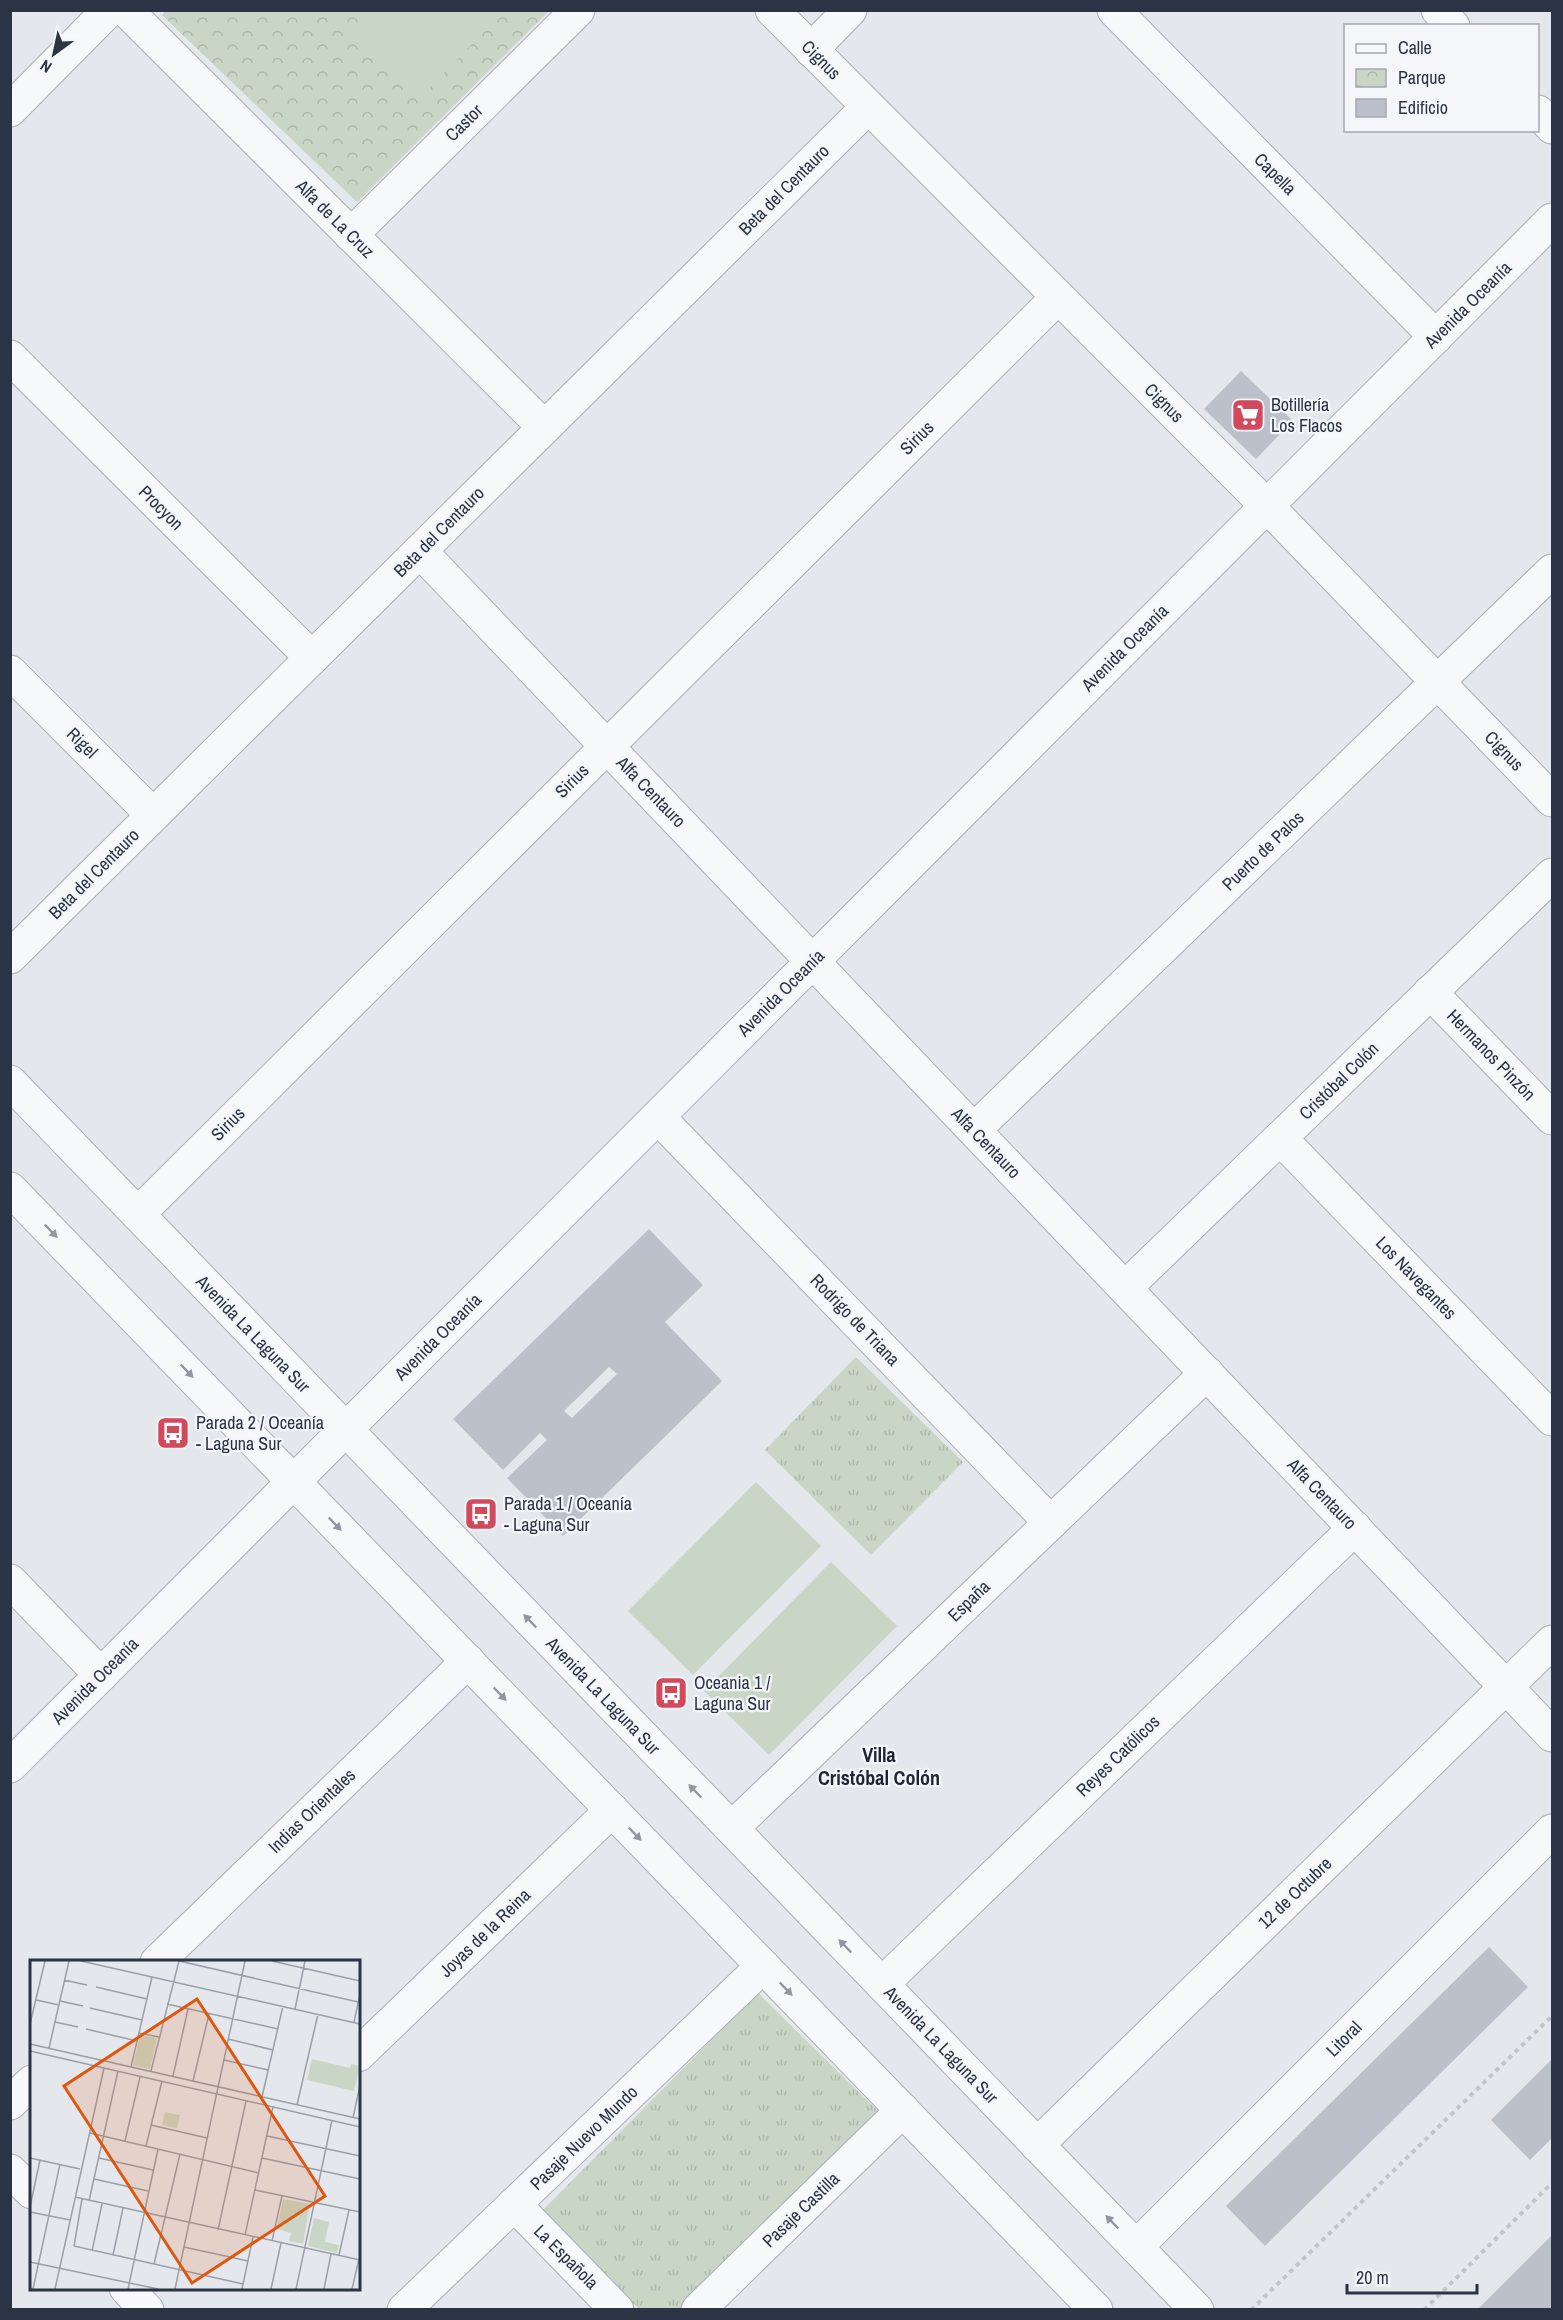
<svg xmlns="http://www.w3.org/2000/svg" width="1563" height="2320" viewBox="0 0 1563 2320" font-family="'Archivo Narrow',sans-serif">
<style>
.grass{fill:url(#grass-tufts)}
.park{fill:url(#park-crowns)}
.garden{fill:#c9d6c5}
.building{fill:#bbc0ca;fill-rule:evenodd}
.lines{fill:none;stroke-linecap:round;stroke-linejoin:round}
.minor-casing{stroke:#a9aeb7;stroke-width:35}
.path{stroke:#c2c5cb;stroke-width:4;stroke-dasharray:4.5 4.5;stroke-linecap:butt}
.minor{stroke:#f7f8fa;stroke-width:33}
.oneway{fill:#9196a0}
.labels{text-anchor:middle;stroke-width:4.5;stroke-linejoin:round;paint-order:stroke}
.street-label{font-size:18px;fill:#2b3445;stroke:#f4f6f9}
.poi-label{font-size:18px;fill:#2b3445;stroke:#f4f6f9;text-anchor:start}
.neighbourhood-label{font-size:20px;font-weight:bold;fill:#1d2536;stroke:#f4f6f9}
.inset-road{fill:none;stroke:#9a9fa9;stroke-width:1.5}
.view{fill:#df570f;fill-opacity:0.15;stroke:#df570f;stroke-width:3}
.inset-edge{fill:none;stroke:#2b3445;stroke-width:3}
</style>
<defs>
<pattern id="grass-tufts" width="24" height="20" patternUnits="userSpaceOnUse" patternTransform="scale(1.5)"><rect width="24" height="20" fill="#c9d6c5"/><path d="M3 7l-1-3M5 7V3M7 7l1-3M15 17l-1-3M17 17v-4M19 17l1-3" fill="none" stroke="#adb8ab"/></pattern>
<pattern id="park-crowns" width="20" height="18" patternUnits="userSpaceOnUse" patternTransform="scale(1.5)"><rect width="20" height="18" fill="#c9d6c5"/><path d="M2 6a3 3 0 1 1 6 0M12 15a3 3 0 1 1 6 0" fill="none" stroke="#adb8ab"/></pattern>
</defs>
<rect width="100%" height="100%" fill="#e4e7ec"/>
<g class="grass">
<polygon points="856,1357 963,1462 871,1555 765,1450"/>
<polygon points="758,1993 880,2113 686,2309 639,2309 540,2213"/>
</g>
<polygon class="park" points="166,10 549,11 357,202 162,15"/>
<g class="garden">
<polygon points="377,11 377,10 505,11 419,98 354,34"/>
<polygon points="756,1482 821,1546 693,1675 628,1611"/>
<polygon points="831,1562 897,1626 769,1755 704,1691"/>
</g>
<g class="building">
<polygon points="1241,371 1293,421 1256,459 1204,409"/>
<path d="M649 1229 703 1285 665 1322 722 1381 563 1536 507 1478 547 1440 540 1433 503 1470 453 1419ZM609 1367 617 1374 572 1418 564 1411Z"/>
<polygon points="1489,1947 1528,1987 1265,2246 1226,2206"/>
<polygon points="1552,2059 1552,2138 1530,2160 1491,2120"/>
<polygon points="1552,2235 1552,2310 1477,2310"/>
</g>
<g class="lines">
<defs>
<g id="minor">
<polyline points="126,10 544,427"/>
<polyline points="772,10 1267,506 1552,800"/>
<polyline points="1114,10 1436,337"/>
<polyline points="1438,10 1453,26"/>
<polyline points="811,50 850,10"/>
<polyline points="10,110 109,10"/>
<polyline points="1538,112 1552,127"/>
<polyline points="351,235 578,10"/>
<polyline points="10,357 312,658"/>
<polyline points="420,551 1552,1735"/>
<polyline points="10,672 153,815"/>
<polyline points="10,957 868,107"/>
<polyline points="1430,992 1552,1118"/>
<polyline points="10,1082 1197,2310"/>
<polyline points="658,1117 1051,1523"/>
<polyline points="974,1130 1552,571"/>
<polyline points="1280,1138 1552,1419"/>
<polyline points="10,1189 1096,2310"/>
<polyline points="138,1214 1058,297"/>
<polyline points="1125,1288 1552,875"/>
<polyline points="10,1581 101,1675"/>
<polyline points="10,1766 1552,220"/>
<polyline points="732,1828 1207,1373"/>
<polyline points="157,1962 468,1661"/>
<polyline points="882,1984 1355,1528"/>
<polyline points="358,2055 612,1810"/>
<polyline points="10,2103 32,2082"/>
<polyline points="1037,2145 1552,1642"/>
<polyline points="10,2171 32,2192"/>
<polyline points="514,2204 617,2310"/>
<polyline points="1136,2247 1552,1831"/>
<polyline points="126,2288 147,2310"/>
<polyline points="404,2310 763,1966"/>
<polyline points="698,2310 903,2110"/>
</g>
</defs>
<use href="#minor" class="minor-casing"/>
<g class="path">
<polyline points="1251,2310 1552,2016"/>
<polyline points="1424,2310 1552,2183"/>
</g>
<use href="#minor" class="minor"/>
</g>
<defs><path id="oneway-solid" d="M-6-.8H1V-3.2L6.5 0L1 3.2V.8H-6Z" transform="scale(1.5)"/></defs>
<g class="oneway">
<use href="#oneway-solid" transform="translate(51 1231) rotate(46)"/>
<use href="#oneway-solid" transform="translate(187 1371) rotate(46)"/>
<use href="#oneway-solid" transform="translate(335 1524) rotate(46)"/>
<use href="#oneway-solid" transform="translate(530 1621) rotate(-134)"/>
<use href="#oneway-solid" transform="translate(500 1694) rotate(46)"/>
<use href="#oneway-solid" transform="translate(695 1791) rotate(-134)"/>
<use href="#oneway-solid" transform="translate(635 1834) rotate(46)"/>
<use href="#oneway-solid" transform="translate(845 1946) rotate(-134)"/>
<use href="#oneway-solid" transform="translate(786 1989) rotate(46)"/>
<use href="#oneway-solid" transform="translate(1112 2222) rotate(-134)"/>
</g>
<defs>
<symbol id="supermarket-square" viewBox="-11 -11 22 22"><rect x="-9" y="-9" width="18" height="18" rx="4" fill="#d1495b" stroke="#f4f6f9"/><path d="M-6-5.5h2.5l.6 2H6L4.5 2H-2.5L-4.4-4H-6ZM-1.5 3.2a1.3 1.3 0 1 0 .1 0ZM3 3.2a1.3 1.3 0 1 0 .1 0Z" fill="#fff"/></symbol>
<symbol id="bus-square" viewBox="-11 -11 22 22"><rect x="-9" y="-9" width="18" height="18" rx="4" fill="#d1495b" stroke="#f4f6f9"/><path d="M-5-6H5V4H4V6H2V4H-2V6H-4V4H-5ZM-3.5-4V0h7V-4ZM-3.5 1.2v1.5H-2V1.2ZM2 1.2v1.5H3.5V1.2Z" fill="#fff"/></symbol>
</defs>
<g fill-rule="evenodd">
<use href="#supermarket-square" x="1229" y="396" width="38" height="38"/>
<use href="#bus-square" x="154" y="1414" width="38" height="38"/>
<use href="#bus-square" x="462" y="1495" width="38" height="38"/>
<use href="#bus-square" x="652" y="1674" width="38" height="38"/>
</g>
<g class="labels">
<g class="street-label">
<text transform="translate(821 60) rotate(45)" y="6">Cignus</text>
<text transform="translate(464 123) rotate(-45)" y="6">Castor</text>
<text transform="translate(1275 174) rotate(45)" y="6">Capella</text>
<text transform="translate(784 190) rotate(-45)" y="6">Beta del Centauro</text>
<text transform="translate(335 219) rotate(45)" y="6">Alfa de La Cruz</text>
<text transform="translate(1468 305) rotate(-45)" y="6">Avenida Oceanía</text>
<text transform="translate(1164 403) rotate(45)" y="6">Cignus</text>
<text transform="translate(917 438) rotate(-45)" y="6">Sirius</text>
<text transform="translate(161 508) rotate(45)" y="6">Procyon</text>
<text transform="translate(439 532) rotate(-45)" y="6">Beta del Centauro</text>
<text transform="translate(1125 648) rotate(-45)" y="6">Avenida Oceanía</text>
<text transform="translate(82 743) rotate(45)" y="6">Rigel</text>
<text transform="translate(1504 751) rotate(46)" y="6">Cignus</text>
<text transform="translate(572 781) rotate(-45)" y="6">Sirius</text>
<text transform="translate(651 792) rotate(46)" y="6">Alfa Centauro</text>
<text transform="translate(1263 851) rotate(-44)" y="6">Puerto de Palos</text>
<text transform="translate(94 874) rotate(-45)" y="6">Beta del Centauro</text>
<text transform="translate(781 993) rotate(-45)" y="6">Avenida Oceanía</text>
<text transform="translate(1491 1055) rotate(46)" y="6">Hermanos Pinzón</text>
<text transform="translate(1339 1081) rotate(-44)" y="6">Cristóbal Colón</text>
<text transform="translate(228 1124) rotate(-45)" y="6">Sirius</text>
<text transform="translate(986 1143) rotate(46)" y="6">Alfa Centauro</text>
<text transform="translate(1416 1278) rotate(46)" y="6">Los Navegantes</text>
<text transform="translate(855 1320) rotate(46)" y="6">Rodrigo de Triana</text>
<text transform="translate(253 1334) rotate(46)" y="6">Avenida La Laguna Sur</text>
<text transform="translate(438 1337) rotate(-45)" y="6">Avenida Oceanía</text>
<text transform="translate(1322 1494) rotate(46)" y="6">Alfa Centauro</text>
<text transform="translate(969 1601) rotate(-44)" y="6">España</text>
<text transform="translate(95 1681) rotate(-45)" y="6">Avenida Oceanía</text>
<text transform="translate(603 1696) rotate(46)" y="6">Avenida La Laguna Sur</text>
<text transform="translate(1118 1756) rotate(-44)" y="6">Reyes Católicos</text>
<text transform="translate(312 1811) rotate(-44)" y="6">Indias Orientales</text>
<text transform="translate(1295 1893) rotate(-44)" y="6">12 de Octubre</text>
<text transform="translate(485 1933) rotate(-44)" y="6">Joyas de la Reina</text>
<text transform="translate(1344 2039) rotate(-45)" y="6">Litoral</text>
<text transform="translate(941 2045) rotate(46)" y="6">Avenida La Laguna Sur</text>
<text transform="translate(584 2138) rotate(-44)" y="6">Pasaje Nuevo Mundo</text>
<text transform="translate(801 2210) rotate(-44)" y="6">Pasaje Castilla</text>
<text transform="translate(566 2257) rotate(45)" y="6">La Española</text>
</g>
<g class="poi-label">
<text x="1271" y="411">Botillería<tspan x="1271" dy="21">Los Flacos</tspan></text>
<text x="196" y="1429">Parada 2 / Oceanía<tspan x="196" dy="21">- Laguna Sur</tspan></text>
<text x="504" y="1510">Parada 1 / Oceanía<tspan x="504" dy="21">- Laguna Sur</tspan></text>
<text x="694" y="1689">Oceania 1 /<tspan x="694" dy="21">Laguna Sur</tspan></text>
</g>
<g class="neighbourhood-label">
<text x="879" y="1762">Villa<tspan x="879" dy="23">Cristóbal Colón</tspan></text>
</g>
</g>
<g transform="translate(30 1960)">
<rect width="330" height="330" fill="#e4e7ec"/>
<path d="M110 75 127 78 120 109 103 105ZM135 152 150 155 147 168 132 165Z" fill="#c9d6c5"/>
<path d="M282 99 320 108 321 104 330 106 324 131 277 120ZM253 239 280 244 273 284 259 281 261 273 247 269ZM284 258 299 262 295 282 309 285 307 293 278 286Z" fill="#c9d6c5"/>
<path class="inset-road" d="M51 1 330 64M242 1 330 21M34 20 57 25M66 27 117 39M6 40 29 45M30 41 53 46M137 44 248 69M60 48 112 60M265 49 275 1M25 62 48 67M324 62 330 34M0 64 15 1M56 69 107 81M109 73 129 77M198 79 243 90M0 84 330 159M19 88 39 1M0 91 330 167M194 100 238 110M101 107 122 17M121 111 149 1 328 42M143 116 158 49M163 121 179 54M232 137 253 46M267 145 288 54M323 158 330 125M121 165 177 178M60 173 229 213M237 176 330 196M95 181 110 117M116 186 132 121M0 198 50 209M69 198 123 210M232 198 330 219M64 219 118 231M225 230 330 252M45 237 330 300M52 239 44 286 213 324M59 241 88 111M0 247 10 200M0 252 40 260M188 270 216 141M215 275 243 147M242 281 252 236M154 287 218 301M62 291 72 244M83 295 93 248M309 295 319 250M0 302 128 329M124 304 150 194M3 329 30 204M25 329 74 108M98 329 128 189M145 329 215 1M212 329 223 277M241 329 251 283M266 329 302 160M294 329 301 294M322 329 329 299"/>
<path class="view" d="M167 39 295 236 162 323 34 126Z"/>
<rect width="330" height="330" class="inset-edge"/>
</g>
<rect width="1563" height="2320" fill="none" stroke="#2b3445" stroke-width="24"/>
<rect x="1344" y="24" width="195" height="108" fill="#f4f6f9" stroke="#a4a8b1" stroke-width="1.5"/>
<rect x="1356" y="44" width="30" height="9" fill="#f7f8fa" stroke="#a4a8b1" stroke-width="1.5"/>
<text x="1398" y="54" font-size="18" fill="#2b3445">Calle</text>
<rect x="1356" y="69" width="30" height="18" fill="url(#park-crowns)" stroke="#a4a8b1" stroke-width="1.5"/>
<text x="1398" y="84" font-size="18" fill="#2b3445">Parque</text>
<rect x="1356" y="99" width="30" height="18" fill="#bbc0ca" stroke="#a4a8b1" stroke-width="1.5"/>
<text x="1398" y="114" font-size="18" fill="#2b3445">Edificio</text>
<g transform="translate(54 54) rotate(213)" stroke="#f4f6f9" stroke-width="4.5" paint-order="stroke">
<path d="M0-4.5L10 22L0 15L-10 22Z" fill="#2b3445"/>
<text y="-9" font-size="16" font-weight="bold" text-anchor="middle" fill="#2b3445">N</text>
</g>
<path d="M1347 2284v9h130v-9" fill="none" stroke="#2b3445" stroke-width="3"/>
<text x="1356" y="2284" font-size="18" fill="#2b3445" stroke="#f4f6f9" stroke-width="4.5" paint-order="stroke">20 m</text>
</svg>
